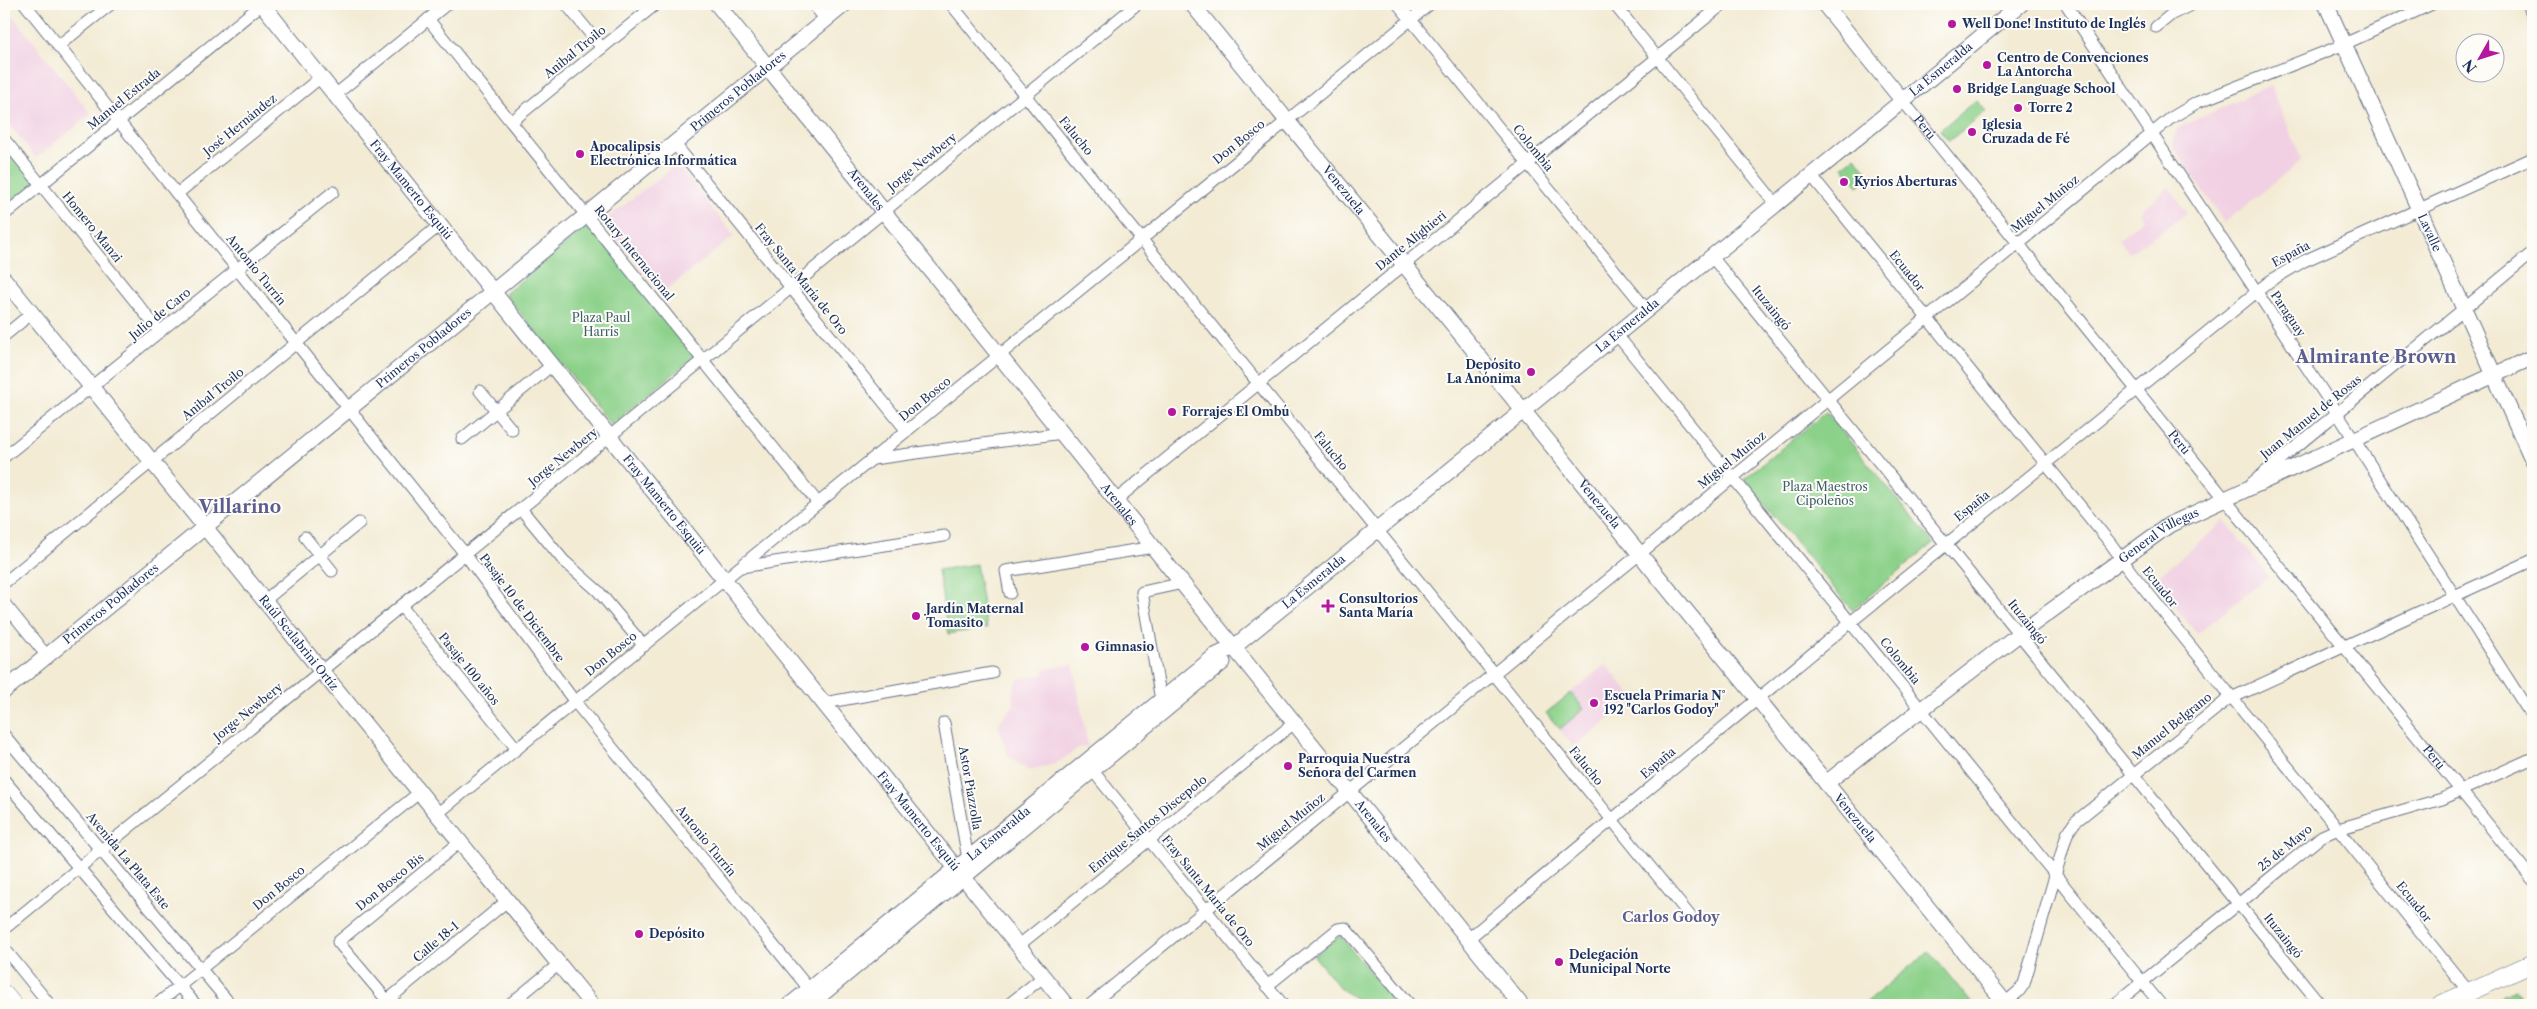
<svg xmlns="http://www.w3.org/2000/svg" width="2537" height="1009" viewBox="0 0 2537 1009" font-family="'Libre Caslon Text',serif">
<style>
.built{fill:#f1d0e3}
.green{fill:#8cd18a;stroke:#548074}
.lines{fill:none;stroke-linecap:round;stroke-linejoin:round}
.street-casing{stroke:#677187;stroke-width:13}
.secondary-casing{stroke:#677187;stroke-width:17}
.primary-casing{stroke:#677187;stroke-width:19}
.street{stroke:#fff;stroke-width:11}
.secondary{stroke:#fff;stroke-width:15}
.primary{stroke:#fff;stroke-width:18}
.poi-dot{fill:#b5179e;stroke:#fdfcf7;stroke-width:2}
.labels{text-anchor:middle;stroke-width:4;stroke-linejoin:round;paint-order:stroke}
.poi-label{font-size:12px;font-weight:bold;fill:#1b2f5e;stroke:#fdfcf7;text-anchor:start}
.street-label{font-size:12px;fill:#1b2f5e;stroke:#fdfcf7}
.park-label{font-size:12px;fill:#3d606b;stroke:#fdfcf7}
.neighbourhood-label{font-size:14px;font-weight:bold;fill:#5b5e90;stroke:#fdfcf7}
.district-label{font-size:18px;font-weight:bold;fill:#5b5e90;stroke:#fdfcf7}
</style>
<rect width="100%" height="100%" fill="#fdfcf7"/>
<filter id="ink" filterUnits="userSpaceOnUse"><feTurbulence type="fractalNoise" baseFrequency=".02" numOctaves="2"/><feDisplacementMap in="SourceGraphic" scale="10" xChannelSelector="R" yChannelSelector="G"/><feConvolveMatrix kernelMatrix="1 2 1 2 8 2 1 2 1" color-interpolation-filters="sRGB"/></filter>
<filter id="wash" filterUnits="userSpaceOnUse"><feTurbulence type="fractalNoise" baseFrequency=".0096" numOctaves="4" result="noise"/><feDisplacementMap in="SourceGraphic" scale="20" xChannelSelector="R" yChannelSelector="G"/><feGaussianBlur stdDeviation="1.12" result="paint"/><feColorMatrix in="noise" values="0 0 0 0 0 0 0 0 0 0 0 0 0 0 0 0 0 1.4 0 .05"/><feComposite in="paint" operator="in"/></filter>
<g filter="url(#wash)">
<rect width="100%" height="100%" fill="#f3ebd4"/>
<g class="built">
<polygon points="4,5 91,114 36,158 4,118"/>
<polygon points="2271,86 2302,160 2224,223 2173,146 2177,128"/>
<polygon points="672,168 681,169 734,236 661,294 608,227 609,217"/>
<polygon points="2169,187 2187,213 2129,253 2119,239 2143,219 2139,212"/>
<polygon points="2225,521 2269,576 2197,634 2153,580"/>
<polygon points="1073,664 1088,746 1078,748 1056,764 1028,770 1008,756 998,724 1014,705 1013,690 1019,679 1044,674 1043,670"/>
<polygon points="1606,664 1634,699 1574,747 1546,713"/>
</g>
<g class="green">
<polygon points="1976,100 1986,111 1949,141 1940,130"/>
<polygon points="4,139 41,185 4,215"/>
<polygon points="1855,157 1871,176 1858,186 1843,167"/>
<polygon points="590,224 697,355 611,425 505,294"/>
<polygon points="1826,412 1933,543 1852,610 1744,479"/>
<polygon points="976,564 987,628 948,634 938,570"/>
<polygon points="1571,693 1584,709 1560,729 1546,713"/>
<polygon points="1340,936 1397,1005 1364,1005 1340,988 1314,956"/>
<polygon points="1929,951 1973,1005 1863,1005"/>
<polygon points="2516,989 2523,1005 2507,1005 2502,995"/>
</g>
</g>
<g filter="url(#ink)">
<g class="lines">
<defs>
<g id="street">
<polyline points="25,4 465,554 575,702 814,995"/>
<polyline points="566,4 602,48"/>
<polyline points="813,4 826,20"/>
<polyline points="951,4 1690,916"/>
<polyline points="1398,4 1647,310"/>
<polyline points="1614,4 1776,204"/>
<polyline points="2066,4 2337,413 2533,718"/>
<polyline points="2528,4 2533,16"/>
<polyline points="428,19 818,503"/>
<polyline points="2156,27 2172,14 2193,4"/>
<polyline points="58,46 111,4"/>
<polyline points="335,95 447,4"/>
<path id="s1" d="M1903 101 2533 880"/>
<polyline points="511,122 656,4"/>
<polyline points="4,139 160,332"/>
<polyline points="674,143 907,431"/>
<polyline points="1811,175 2111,544 2131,572 2469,992"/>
<polyline points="177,194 321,77"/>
<polyline points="4,215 262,4"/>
<polyline points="1712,257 2321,1005"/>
<polyline points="1617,335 2161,1005"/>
<polyline points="4,336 32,313"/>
<polyline points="480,391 512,430"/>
<polyline points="462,439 552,365"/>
<polyline points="4,457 333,192"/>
<polyline points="873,459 1062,433"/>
<polyline points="2252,483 2533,252"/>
<polyline points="1116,500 1723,4"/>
<polyline points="521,509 563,560 598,591 644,646"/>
<polyline points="305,537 332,571"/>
<polyline points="741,567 944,536"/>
<polyline points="4,583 440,225"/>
<polyline points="1010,593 1006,571 1154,547"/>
<polyline points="264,601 359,523"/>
<polyline points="4,603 47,656"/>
<polyline points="401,606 517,749"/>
<polyline points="1161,700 1142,592 1183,583"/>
<polyline points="824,703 992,673"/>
<polyline points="944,723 968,859"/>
<polyline points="4,735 231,1005"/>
<polyline points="1093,771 1283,1005"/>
<polyline points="4,780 196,1005"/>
<polyline points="437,814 1430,4"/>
<polyline points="4,929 610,436 1137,4"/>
<polyline points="1468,939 1836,634 2270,281 2304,261 2533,158"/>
<polyline points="1018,946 1294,723"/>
<polyline points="4,948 50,1005"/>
<polyline points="1267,986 1338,929 1345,928 1410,1005"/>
<polyline points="383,1004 507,901"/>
<polyline points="156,1005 420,792"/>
<polyline points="391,1005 338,942 460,842"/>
<polyline points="509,1005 559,964"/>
<polyline points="1008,1005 1043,977"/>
<polyline points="1090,1005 2171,118 2198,102 2340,46 2432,4"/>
<polyline points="2003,1005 2019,991 2024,984 2067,834 2075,822 2227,700 2533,560"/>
<polyline points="2114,1005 2322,836 2338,829 2442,799 2533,758"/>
</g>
<g id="secondary">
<path id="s2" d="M262 4 1066 1005"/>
<path id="s3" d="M717 4 1521 1005"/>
<path id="s4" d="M1192 4 2007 1005"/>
<polyline points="1824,4 1903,101"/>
<path id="s5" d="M2326 4 2533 461"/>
<path id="s6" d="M4 279 592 1005"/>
<path id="s7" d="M4 691 845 4"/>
<path id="s8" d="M1826 783 2019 634 2169 525 2533 357"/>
<path id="s9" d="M790 1005 1215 656 1234 647 2021 4"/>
<polyline points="809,1005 1223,662"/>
</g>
<g id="primary">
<polyline points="4,994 13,1005"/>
<polyline points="2440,1005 2533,963"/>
</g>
</defs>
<use href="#street" class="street-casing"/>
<use href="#secondary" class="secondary-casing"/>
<use href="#primary" class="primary-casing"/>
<use href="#street" class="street"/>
<use href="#secondary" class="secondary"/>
<use href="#primary" class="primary"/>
</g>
</g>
<g class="poi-dot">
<circle cx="1952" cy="24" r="5"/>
<circle cx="1987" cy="65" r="5"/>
<circle cx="1957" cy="89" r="5"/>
<circle cx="2018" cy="108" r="5"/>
<circle cx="1972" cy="132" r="5"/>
<circle cx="580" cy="154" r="5"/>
<circle cx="1844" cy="182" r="5"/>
<circle cx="1531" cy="372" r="5"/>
<circle cx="1172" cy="412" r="5"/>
<path d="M1325.5 598.5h5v5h5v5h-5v5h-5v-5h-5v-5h5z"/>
<circle cx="916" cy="616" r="5"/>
<circle cx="1085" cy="647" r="5"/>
<circle cx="1594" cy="703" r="5"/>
<circle cx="1288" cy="766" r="5"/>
<circle cx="639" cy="934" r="5"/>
<circle cx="1559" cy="962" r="5"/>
</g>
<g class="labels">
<g class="poi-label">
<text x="1962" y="28">Well Done! Instituto de Inglés</text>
<text x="1997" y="62">Centro de Convenciones<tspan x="1997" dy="14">La Antorcha</tspan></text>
<text x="1967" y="93">Bridge Language School</text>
<text x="2028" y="112">Torre 2</text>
<text x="1982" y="129">Iglesia<tspan x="1982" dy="14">Cruzada de Fé</tspan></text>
<text x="590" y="151">Apocalipsis<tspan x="590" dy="14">Electrónica Informática</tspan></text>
<text x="1854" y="186">Kyrios Aberturas</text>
<text x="1521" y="369" text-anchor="end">Depósito<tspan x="1521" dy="14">La Anónima</tspan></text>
<text x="1182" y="416">Forrajes El Ombú</text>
<text x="1339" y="603">Consultorios<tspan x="1339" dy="14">Santa María</tspan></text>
<text x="926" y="613">Jardín Maternal<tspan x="926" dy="14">Tomasito</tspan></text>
<text x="1095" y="651">Gimnasio</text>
<text x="1604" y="700">Escuela Primaria N°<tspan x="1604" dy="14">192 "Carlos Godoy"</tspan></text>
<text x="1298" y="763">Parroquia Nuestra<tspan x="1298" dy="14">Señora del Carmen</tspan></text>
<text x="649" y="938">Depósito</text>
<text x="1569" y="959">Delegación<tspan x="1569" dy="14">Municipal Norte</tspan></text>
</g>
<g class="street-label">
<text transform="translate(575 52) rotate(-39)" y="4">Anibal Troilo</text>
<text dy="4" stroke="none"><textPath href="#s9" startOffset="1484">La Esmeralda</textPath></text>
<text dy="4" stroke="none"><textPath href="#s7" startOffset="948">Primeros Pobladores</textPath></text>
<text transform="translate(124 99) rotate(-39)" y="4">Manuel Estrada</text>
<text transform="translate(240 125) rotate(-39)" y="4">José Hernández</text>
<text dy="4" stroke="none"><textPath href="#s1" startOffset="34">Perú</textPath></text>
<text transform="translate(1076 136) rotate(51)" y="4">Falucho</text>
<text transform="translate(1239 142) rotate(-39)" y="4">Don Bosco</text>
<text transform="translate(1533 148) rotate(51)" y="4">Colombia</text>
<text transform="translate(922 162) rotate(-39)" y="4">Jorge Newbery</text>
<text dy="4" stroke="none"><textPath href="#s2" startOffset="238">Fray Mamerto Esquiú</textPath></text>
<text dy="4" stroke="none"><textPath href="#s3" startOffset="238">Arenales</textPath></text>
<text dy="4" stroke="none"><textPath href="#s4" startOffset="240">Venezuela</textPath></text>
<text transform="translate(2045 204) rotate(-39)" y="4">Miguel Muñoz</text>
<text transform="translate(92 227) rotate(51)" y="4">Homero Manzi</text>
<text dy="4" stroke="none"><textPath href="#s5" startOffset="251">Lavalle</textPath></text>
<text transform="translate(1411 241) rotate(-39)" y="4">Dante Alighieri</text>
<text transform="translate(634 253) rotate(51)" y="4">Rotary Internacional</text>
<text transform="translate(2291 254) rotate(-28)" y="4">España</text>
<text transform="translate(256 270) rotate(51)" y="4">Antonio Turrín</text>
<text transform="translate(1907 271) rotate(51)" y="4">Ecuador</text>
<text transform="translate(801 279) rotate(51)" y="4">Fray Santa María de Oro</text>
<text transform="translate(1771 308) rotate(51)" y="4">Ituzaingó</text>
<text transform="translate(160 314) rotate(-39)" y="4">Julio de Caro</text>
<text transform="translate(2288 314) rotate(56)" y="4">Paraguay</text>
<text dy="4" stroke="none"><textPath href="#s9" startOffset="1079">La Esmeralda</textPath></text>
<text dy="4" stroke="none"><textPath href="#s7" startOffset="542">Primeros Pobladores</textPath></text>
<text transform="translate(213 394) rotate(-39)" y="4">Anibal Troilo</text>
<text transform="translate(925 399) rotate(-39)" y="4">Don Bosco</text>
<text transform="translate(2311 417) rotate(-39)" y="4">Juan Manuel de Rosas</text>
<text dy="4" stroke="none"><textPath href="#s1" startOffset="439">Perú</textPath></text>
<text transform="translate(1331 451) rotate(51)" y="4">Falucho</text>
<text transform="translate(563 457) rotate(-39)" y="4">Jorge Newbery</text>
<text transform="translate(1732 460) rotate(-39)" y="4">Miguel Muñoz</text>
<text dy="4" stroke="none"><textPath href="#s2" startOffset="642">Fray Mamerto Esquiú</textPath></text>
<text dy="4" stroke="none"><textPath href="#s3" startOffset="642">Arenales</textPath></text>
<text dy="4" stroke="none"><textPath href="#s4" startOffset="645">Venezuela</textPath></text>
<text transform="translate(1972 506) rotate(-39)" y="4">España</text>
<text dy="4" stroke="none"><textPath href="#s8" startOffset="415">General Villegas</textPath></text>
<text dy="4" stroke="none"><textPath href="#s9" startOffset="674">La Esmeralda</textPath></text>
<text transform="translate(2160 587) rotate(51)" y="4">Ecuador</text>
<text dy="4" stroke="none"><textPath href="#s7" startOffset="138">Primeros Pobladores</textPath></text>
<text transform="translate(522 608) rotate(53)" y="4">Pasaje 10 de Diciembre</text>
<text transform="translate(2027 622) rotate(51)" y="4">Ituzaingó</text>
<text dy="4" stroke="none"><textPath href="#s6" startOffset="468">Raúl Scalabrini Ortíz</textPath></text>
<text transform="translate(611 654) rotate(-39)" y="4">Don Bosco</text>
<text transform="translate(1900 661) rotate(51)" y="4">Colombia</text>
<text transform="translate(469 669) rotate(51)" y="4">Pasaje 100 años</text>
<text transform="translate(248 712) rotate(-39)" y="4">Jorge Newbery</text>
<text transform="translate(2172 726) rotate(-39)" y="4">Manuel Belgrano</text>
<text dy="4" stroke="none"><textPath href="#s1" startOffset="844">Perú</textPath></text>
<text transform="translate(1658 763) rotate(-40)" y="4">España</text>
<text transform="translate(1586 766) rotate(51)" y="4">Falucho</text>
<text transform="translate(970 788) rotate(80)" y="4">Astor Piazzolla</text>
<text dy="4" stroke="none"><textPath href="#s4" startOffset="1050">Venezuela</textPath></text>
<text dy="4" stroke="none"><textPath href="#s2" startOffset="1048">Fray Mamerto Esquiú</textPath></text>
<text dy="4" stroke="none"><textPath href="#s3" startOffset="1048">Arenales</textPath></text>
<text transform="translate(1291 822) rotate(-39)" y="4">Miguel Muñoz</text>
<text transform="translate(1148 824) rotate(-39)" y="4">Enrique Santos Discepolo</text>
<text dy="4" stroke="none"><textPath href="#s9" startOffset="270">La Esmeralda</textPath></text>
<text transform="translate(706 841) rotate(51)" y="4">Antonio Turrín</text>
<text transform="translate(2285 848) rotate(-39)" y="4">25 de Mayo</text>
<text transform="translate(128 861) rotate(50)" y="4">Avenida La Plata Este</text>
<text transform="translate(390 882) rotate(-39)" y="4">Don Bosco Bis</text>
<text transform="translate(279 888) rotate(-39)" y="4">Don Bosco</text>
<text transform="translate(1208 891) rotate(51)" y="4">Fray Santa María de Oro</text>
<text transform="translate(2414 902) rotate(51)" y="4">Ecuador</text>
<text transform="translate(2283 936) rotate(51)" y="4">Ituzaingó</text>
<text transform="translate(436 942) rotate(-40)" y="4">Calle 18-1</text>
</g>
<g class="park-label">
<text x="601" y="322">Plaza Paul<tspan x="601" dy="14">Harris</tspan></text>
<text x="1825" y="491">Plaza Maestros<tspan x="1825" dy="14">Cipoleños</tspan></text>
</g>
<g class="neighbourhood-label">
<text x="1671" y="922">Carlos Godoy</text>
</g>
<g class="district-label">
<text x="2376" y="363">Almirante Brown</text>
<text x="240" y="513">Villarino</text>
</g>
</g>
<rect width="2537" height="1009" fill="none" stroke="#fdfcf7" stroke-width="20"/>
<g transform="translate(2480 58) rotate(231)"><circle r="24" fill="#fdfcf7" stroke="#a3aaba"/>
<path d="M0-4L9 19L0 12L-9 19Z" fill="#b5179e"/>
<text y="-8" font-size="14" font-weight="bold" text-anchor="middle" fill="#1b2f5e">N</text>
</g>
</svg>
